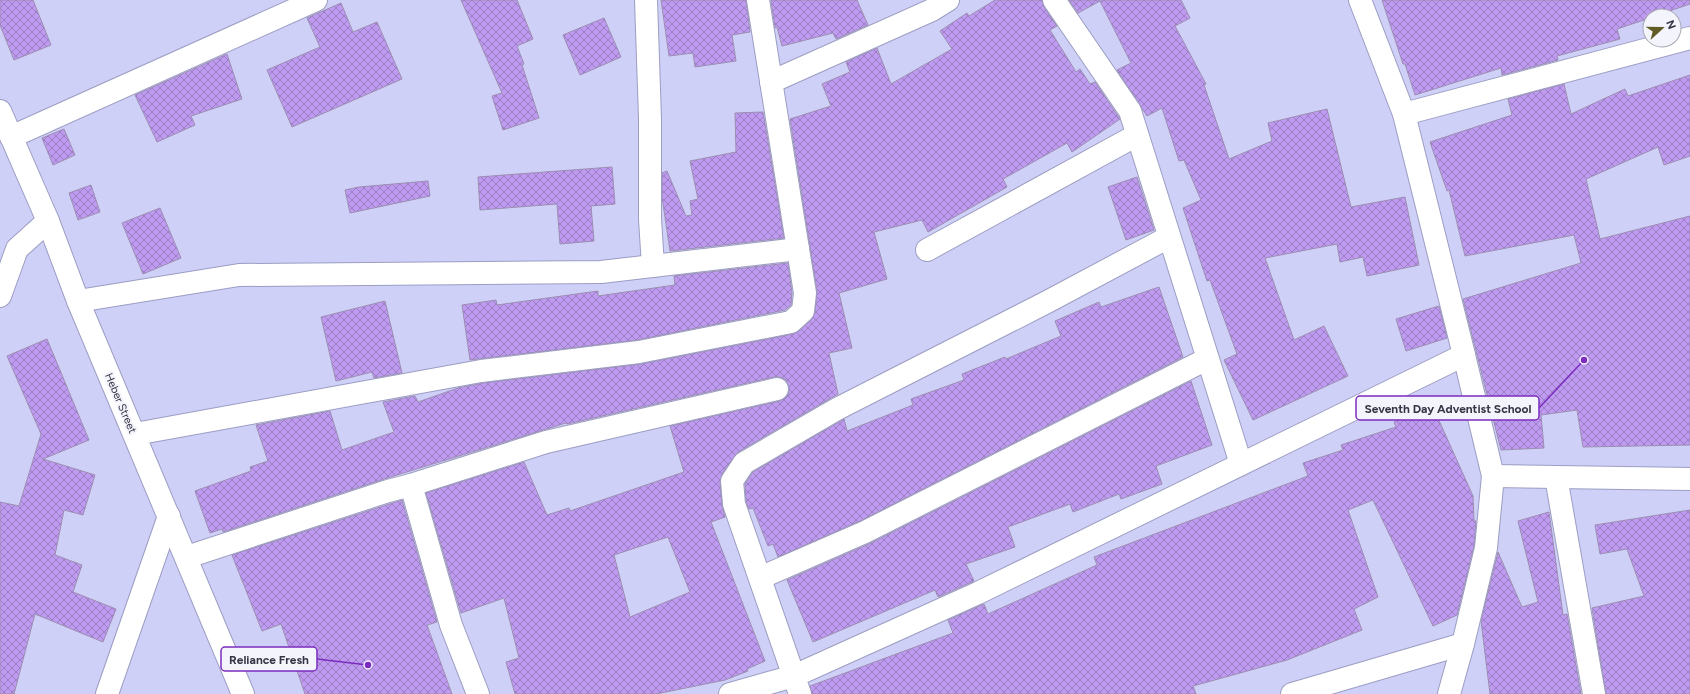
<svg xmlns="http://www.w3.org/2000/svg" width="1690" height="694" viewBox="0 0 1690 694" font-family="Figtree,sans-serif">
<style>
.building{fill:url(#building-cross-hatch);stroke:#9c8eb1;fill-rule:evenodd}
.lines{fill:none;stroke-linecap:round;stroke-linejoin:round}
.minor-casing{stroke:#9c9dc2;stroke-width:24}
.minor{stroke:#fff;stroke-width:22}
.labels{text-anchor:middle;stroke-width:4;stroke-linejoin:round;paint-order:stroke}
.street-label{font-size:11px;fill:#353645;stroke:#f4f4fc}
.leader{fill:none;stroke:#7b2cbf;stroke-width:1.5}
.callout-dot{fill:#7b2cbf;stroke:#f4f4fc;stroke-width:1.5}
.callout{fill:#f4f4fc;stroke:#7b2cbf;stroke-width:1.5}
.callout-label{font-size:12px;text-anchor:middle;font-weight:bold;fill:#353645}
</style>
<defs>
<pattern id="building-cross-hatch" width="8" height="8" patternUnits="userSpaceOnUse"><rect width="8" height="8" fill="#bf9af1"/><path d="M0 0l8 8M0 8l8-8" fill="none" stroke="#9c7ec5"/></pattern>
</defs>
<rect width="100%" height="100%" fill="#ced0f8"/>
<g class="building">
<polygon points="0,0 33,0 51,45 14,60 0,25"/>
<polygon points="461,0 517,0 533,39 517,46 524,64 522,65 539,118 503,130 492,96 502,93"/>
<polygon points="661,0 746,0 750,32 732,35 736,61 695,67 693,53 669,56"/>
<polygon points="771,0 857,0 868,25 836,39 833,33 782,46 777,27 775,28"/>
<path d="M995 0H1042L1044 7 1057 26 1050 30 1076 72 1080 69 1090 84 1095 82 1120 119 1072 152 1067 143 1003 179 1007 187 928 232 922 220 874 232 887 279 839 293 852 348 829 353 838 394 738 452 722 474 720 482 722 505 725 517 711 522 765 661 747 669 748 671 725 680 656 694H515L506 662 519 658 504 598 461 613 426 493 524 462 547 515 569 508 570 511 684 472 670 426 780 401 785 398 789 393V387L786 380 780 377H774L567 424 566 423 384 479 223 532 222 529 210 533 195 491 251 471 250 467 268 461 256 425 330 411 342 450 394 432 383 402 415 396 418 402 458 388 483 383 641 364 793 334 799 331 811 320 815 313 817 291 790 119 831 106 822 84 850 72 846 62 877 48 891 84 952 49 940 31 967 13 969 16ZM668 537 690 592 630 617 614 555Z"/>
<polygon points="1069,0 1181,0 1190,18 1175,26 1206,84 1204,85 1229,159 1272,141 1268,123 1327,109 1351,207 1405,197 1419,265 1367,276 1363,257 1340,262 1337,244 1265,258 1294,340 1324,326 1348,376 1253,420 1224,360 1237,354 1210,280 1207,281 1183,208 1201,200 1184,160 1179,161 1162,108 1147,116 1117,70 1131,63 1100,1 1078,13"/>
<polygon points="1382,0 1689,0 1690,4 1655,16 1650,16 1650,18 1617,29 1620,39 1557,56 1558,60 1502,75 1501,68 1415,95 1405,64 1403,64"/>
<polygon points="341,3 353,32 377,22 402,79 292,127 267,70 320,47 307,18"/>
<polygon points="604,18 621,57 580,75 563,35"/>
<polygon points="227,54 242,99 191,116 195,125 157,142 135,95"/>
<polygon points="1690,75 1690,156 1664,165 1658,147 1586,179 1600,239 1690,216 1690,445 1583,447 1577,410 1541,415 1544,448 1501,450 1463,299 1581,263 1574,235 1465,256 1449,190 1447,191 1430,142 1512,115 1508,99 1564,84 1571,114 1625,89 1628,96"/>
<polygon points="763,112 784,238 670,251 662,197 662,173 667,171 686,216 692,215 690,201 698,199 690,161 736,152 735,113"/>
<polygon points="64,129 75,155 53,165 42,138"/>
<polygon points="612,167 615,204 591,206 594,241 560,244 557,204 480,210 478,177"/>
<polygon points="1137,177 1154,230 1126,240 1108,187"/>
<polygon points="428,181 430,196 350,213 345,190 359,187"/>
<polygon points="91,185 100,212 78,220 69,193"/>
<polygon points="160,208 181,258 143,274 122,223"/>
<polygon points="788,263 792,293 791,305 785,310 637,340 470,360 462,305 496,300 497,305 598,291 598,296 675,285 674,276"/>
<polygon points="1159,287 1183,357 860,521 778,557 773,544 768,546 753,508 749,509 746,501 745,484 753,472 844,419 847,431 913,405 911,399 964,380 962,374 1005,357 1006,359 1061,336 1055,321 1099,302 1101,307"/>
<polygon points="385,301 402,373 374,378 372,372 336,381 321,317"/>
<polygon points="1439,306 1447,338 1406,351 1396,319"/>
<polygon points="47,339 89,440 43,459 95,475 83,515 64,510 55,555 82,565 73,592 116,609 103,642 35,614 14,694 0,694 0,502 19,506 41,434 7,356"/>
<polygon points="1191,381 1212,445 1156,466 1162,484 1121,499 1119,494 1073,512 1070,504 1008,527 1015,547 966,564 974,581 938,597 935,590 813,642 787,580 871,543"/>
<polygon points="1432,405 1473,496 1474,521 1476,521 1474,546 1457,615 1433,626 1373,500 1348,510 1378,597 1354,609 1362,630 1287,660 1193,686 1196,694 812,694 810,686 953,633 948,620 984,604 988,614 1097,565 1094,557 1308,476 1303,463 1343,450 1341,445 1396,427 1394,422"/>
<polygon points="402,500 437,622 427,625 452,694 305,694 281,624 262,631 232,555"/>
<polygon points="1690,510 1690,694 1606,694 1592,608 1644,596 1627,549 1600,554 1595,525"/>
<polygon points="1549,512 1563,615 1567,614 1581,694 1490,694 1481,621 1498,552 1522,607 1538,602 1518,521"/>
</g>
<g class="lines">
<defs>
<g id="minor">
<polyline points="646,0 650,119 650,219 653,266"/>
<polyline points="1054,0 1130,111 1241,464"/>
<polyline points="771,82 932,10 948,0"/>
<polyline points="0,111 48,221 78,301 243,694"/>
<polyline points="1404,114 1690,38"/>
<polyline points="11,137 316,0"/>
<polyline points="927,250 1137,135"/>
<polyline points="0,296 17,249 48,221"/>
<polyline points="78,301 239,275 601,272 798,249 758,0"/>
<polyline points="135,434 481,371 639,352 791,322 803,311 805,293 798,249"/>
<polyline points="1493,476 1690,479"/>
<polyline points="1556,477 1594,694"/>
<polyline points="411,485 546,442 777,389"/>
<polyline points="187,557 388,491 411,485 451,625 478,694"/>
<polyline points="760,578 865,532 1207,359"/>
<polyline points="107,694 169,516"/>
<polyline points="730,694 794,676 978,593 1464,355 1404,114 1360,0"/>
<polyline points="800,694 734,504 732,481 744,463 837,409 1047,302 1169,237"/>
<polyline points="1292,694 1463,644"/>
<polyline points="1449,694 1463,644 1486,548 1493,476 1464,355"/>
</g>
</defs>
<use href="#minor" class="minor-casing"/>
<use href="#minor" class="minor"/>
</g>
<g class="labels">
<g class="street-label">
<text transform="translate(121 403) rotate(67)" y="4">Heber Street</text>
</g>
</g>
<path class="leader" d="M1584 360L1539 408M368 665L317 659"/>
<g class="callout-dot">
<circle cx="1584" cy="360" r="4"/>
<circle cx="368" cy="665" r="4"/>
</g>
<g class="callout">
<rect x="1356" y="396" width="183" height="24" rx="4"/>
<rect x="221" y="647" width="96" height="24" rx="4"/>
</g>
<g class="callout-label">
<text x="1448" y="413">Seventh Day Adventist School</text>
<text x="269" y="664">Reliance Fresh</text>
</g>
<g transform="translate(1662 28) rotate(69)"><circle r="19" fill="#f4f4fc" stroke="#a8a8b3"/>
<path d="M0-3L7 15L0 10L-7 15Z" fill="#615b27"/>
<text y="-6" font-size="11" font-weight="bold" text-anchor="middle" fill="#353645">N</text>
</g>
</svg>
